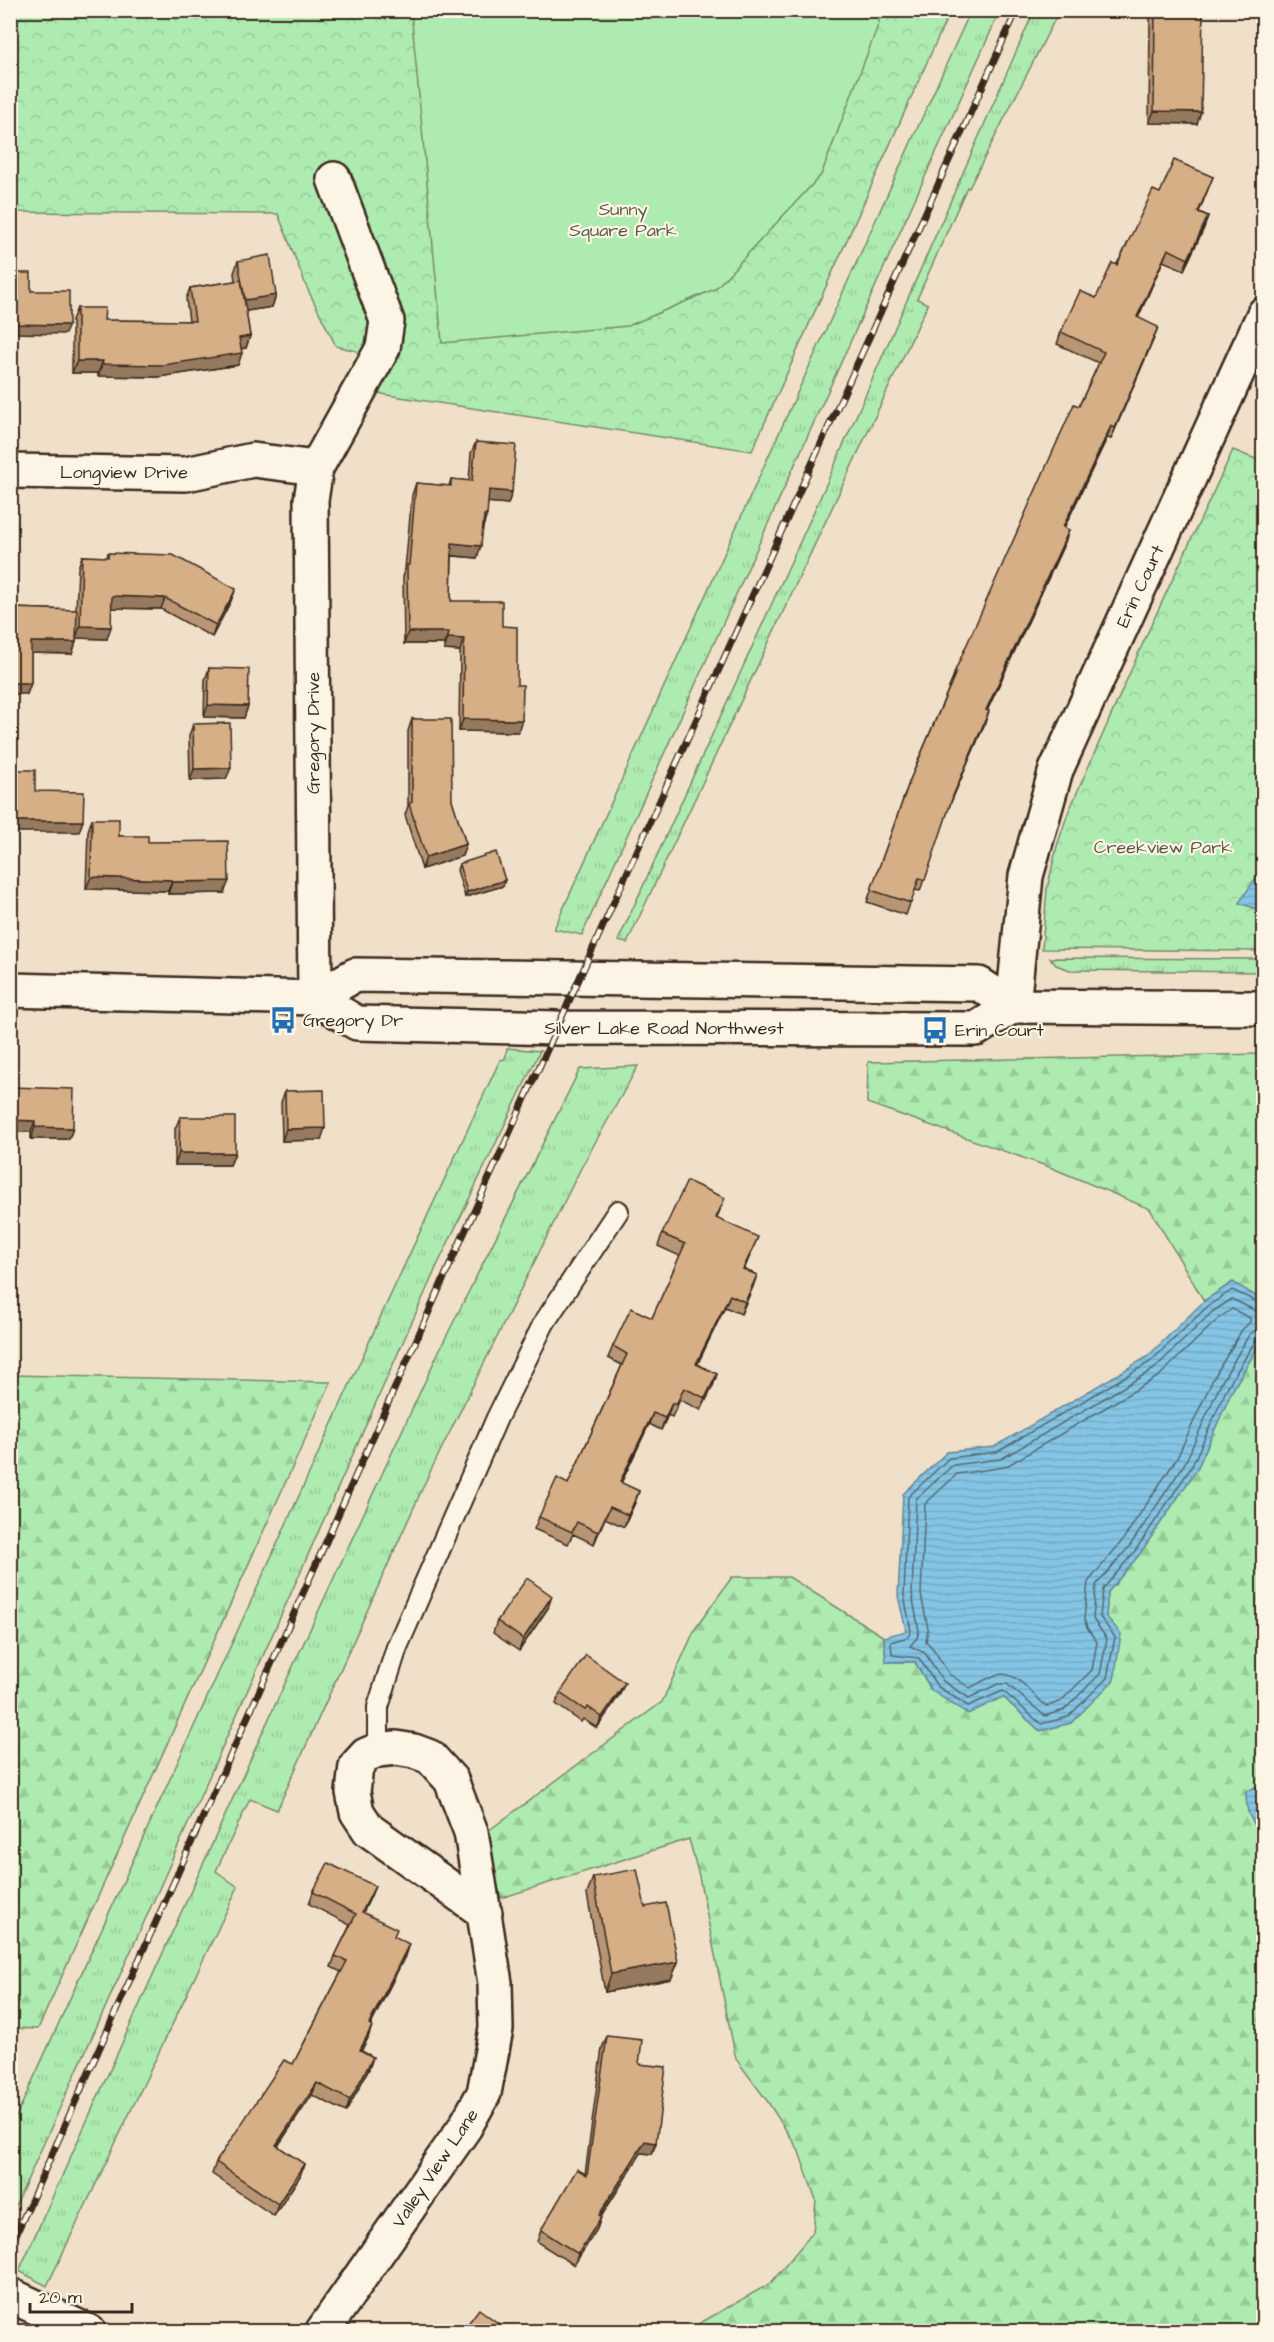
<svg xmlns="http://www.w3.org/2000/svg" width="1274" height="2342" viewBox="0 0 1274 2342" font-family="'Architects Daughter',sans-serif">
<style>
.grass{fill:url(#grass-tufts);stroke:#748a68;stroke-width:1.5}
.forest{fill:url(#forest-firs);stroke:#748a68;stroke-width:1.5}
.park{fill:url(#park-crowns);stroke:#748a68;stroke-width:1.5}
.pitch{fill:#aeebb1;stroke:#748a68;stroke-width:1.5}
.water{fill:url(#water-rules);stroke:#678795;stroke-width:1.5}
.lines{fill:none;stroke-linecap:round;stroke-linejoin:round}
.shore{stroke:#58686e;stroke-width:1.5}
.service-casing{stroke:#3b2a1e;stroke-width:24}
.minor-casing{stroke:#3b2a1e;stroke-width:38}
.secondary-casing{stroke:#3b2a1e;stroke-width:38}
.service{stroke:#fcf5e5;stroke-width:20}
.minor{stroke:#fcf5e5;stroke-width:33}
.secondary{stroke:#fcf5e5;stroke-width:33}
.rail-casing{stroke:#3b2a1e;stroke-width:7}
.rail{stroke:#fcf5e5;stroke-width:4.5;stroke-dasharray:14;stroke-linecap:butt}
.wall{fill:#b89674;stroke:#3b2a1e;stroke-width:1.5}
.shaded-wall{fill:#967a5e;stroke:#3b2a1e;stroke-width:1.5}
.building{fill:#d6af87;stroke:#3b2a1e;stroke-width:1.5}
.labels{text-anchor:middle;stroke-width:4.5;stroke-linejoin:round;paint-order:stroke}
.park-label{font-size:18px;fill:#585a43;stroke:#fcf5e5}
.street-label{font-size:18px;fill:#3b2a1e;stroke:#fcf5e5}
.poi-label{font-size:18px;fill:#3b2a1e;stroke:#fcf5e5;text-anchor:start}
</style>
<defs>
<pattern id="grass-tufts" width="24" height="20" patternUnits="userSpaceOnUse" patternTransform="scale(1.5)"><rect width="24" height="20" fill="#aeebb1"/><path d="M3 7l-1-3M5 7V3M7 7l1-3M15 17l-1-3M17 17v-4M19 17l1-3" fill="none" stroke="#97ca98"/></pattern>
<pattern id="forest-firs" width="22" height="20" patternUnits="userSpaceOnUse" patternTransform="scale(1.5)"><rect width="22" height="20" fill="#aeebb1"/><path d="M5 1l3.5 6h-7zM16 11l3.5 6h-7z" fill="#97ca98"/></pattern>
<pattern id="park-crowns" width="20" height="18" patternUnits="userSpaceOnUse" patternTransform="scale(1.5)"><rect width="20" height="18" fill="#aeebb1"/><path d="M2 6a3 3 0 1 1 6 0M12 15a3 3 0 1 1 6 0" fill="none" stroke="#97ca98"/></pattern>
<pattern id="water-rules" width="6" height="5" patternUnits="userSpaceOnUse" patternTransform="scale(1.5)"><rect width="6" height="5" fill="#84c5e5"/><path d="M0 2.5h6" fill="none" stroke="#73a9c4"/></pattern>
</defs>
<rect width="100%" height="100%" fill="#f1e0c9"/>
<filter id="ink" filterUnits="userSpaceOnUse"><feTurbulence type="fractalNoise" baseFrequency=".0167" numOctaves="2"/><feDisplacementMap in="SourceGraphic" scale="12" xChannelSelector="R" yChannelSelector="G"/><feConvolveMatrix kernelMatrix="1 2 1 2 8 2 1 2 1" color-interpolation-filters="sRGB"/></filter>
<g filter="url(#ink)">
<g class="grass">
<polygon points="971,10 1000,11 582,935 554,929"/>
<polygon points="1034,11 1059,11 969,188 967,187 917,299 928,304 627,943 618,941 825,487"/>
<polygon points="1050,958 1263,959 1263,972 1070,970 1056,965"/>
<polygon points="507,1048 540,1051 436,1268 163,1880 11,2216 11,2128 385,1307 500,1060 505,1059"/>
<polygon points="638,1066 581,1168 429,1474 277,1810 250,1799 216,1871 238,1887 47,2286 19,2271 275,1705 440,1349 580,1069"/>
</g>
<g class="forest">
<polygon points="1263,1054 1264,1783 1246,1792 1254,1824 1264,1831 1263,2331 686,2331 771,2283 813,2232 816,2200 798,2149 768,2102 736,2059 699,1876 689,1839 501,1898 492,1864 488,1831 662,1702 695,1629 732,1577 789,1577 884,1637 886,1662 915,1662 932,1691 1003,1697 1040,1731 1071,1723 1106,1616 1108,1592 1139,1555 1197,1469 1233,1389 1263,1338 1233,1282 1204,1301 1150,1209 1052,1168 867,1103 868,1062"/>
<polygon points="11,1375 331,1382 38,2029 10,2028"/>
</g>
<g class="park">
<polygon points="11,11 950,11 752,451 387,395 343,385 359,362 357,351 336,346 307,288 278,214 11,212"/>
<polygon points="1233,450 1263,462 1263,951 1042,949 1047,889 1057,846 1068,813 1147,634"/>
</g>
<polygon class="pitch" points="411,11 411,10 880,11 879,23 821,175 715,289 628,326 442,343"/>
<g class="water">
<polygon points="1263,867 1263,911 1239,903"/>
<polygon points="1233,1282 1262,1300 1263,1338 1233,1389 1197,1469 1139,1555 1108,1592 1106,1616 1121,1634 1114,1680 1071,1723 1040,1731 1003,1697 968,1714 932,1691 915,1662 886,1662 884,1637 906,1631 898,1596 903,1494 947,1452 994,1447 1147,1357 1204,1301"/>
<path d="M1263 1783V1831C1248 1820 1246 1811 1246 1792Z"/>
</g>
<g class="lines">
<g class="shore">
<polyline points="1264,1305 1232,1290 1208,1306 1150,1362 997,1452 949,1458 908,1497 904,1595 911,1631 908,1637 891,1642 892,1655 919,1658 937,1686 968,1706 1003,1691 1041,1724 1068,1717 1107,1678 1115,1637 1100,1617 1103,1589 1135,1551 1192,1466 1228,1386 1256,1340 1264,1336"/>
<path d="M1232 1309 1250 1318V1322L1242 1330 1213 1379 1177 1458 1122 1541 1088 1582 1084 1619 1087 1628 1097 1642 1092 1670 1060 1702 1047 1706C1031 1696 1018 1669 996 1675 987 1678 978 1684 970 1688L949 1674 934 1650 926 1641 928 1629 921 1594 925 1504 957 1474 1005 1467 1159 1376 1218 1319Z"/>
<polyline points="1264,1313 1256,1311 1232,1299 1212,1312 1154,1369 1001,1459 953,1465 916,1499 912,1594 919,1631 917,1638 910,1646 925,1653 943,1681 969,1698 998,1684 1007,1684 1045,1716 1064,1710 1100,1674 1107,1639 1093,1619 1096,1585 1129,1547 1185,1463 1221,1383 1249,1335 1256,1330 1264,1329"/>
</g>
<defs>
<polyline id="service" points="378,1750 378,1707 397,1647 497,1418 544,1323 618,1211"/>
<g id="minor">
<polyline points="10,471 186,474 253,460 316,468 383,348 387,321 334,179"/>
<polyline points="315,998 311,500 316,468"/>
<polyline points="1013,1006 1026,876 1056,770 1264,314"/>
<polyline points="10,2295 89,2332"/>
<polyline points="322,2332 465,2127 484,2093 496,2029 495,1983 471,1832 451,1780 430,1757 414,1751 396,1748 378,1750 366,1755 356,1766 353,1792 357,1812 369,1830 485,1913"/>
</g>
<g id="secondary">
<polyline points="10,990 315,998 357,1023 557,1028 976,1029 1013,1006"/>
<polyline points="315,998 355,975 979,984 1013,1006 1264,1008"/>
</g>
</defs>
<use href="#service" class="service-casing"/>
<use href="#minor" class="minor-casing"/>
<use href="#secondary" class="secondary-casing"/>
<use href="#service" class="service"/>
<use href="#minor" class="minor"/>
<use href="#secondary" class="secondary"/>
<defs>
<polyline id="rail" points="10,2248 453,1258 1017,10"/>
</defs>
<use href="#rail" class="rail-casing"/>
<use href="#rail" class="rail"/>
</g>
<g class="wall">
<polygon points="1153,10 1203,10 1197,124 1149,123 1150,18"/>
<polygon points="1213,177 1199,212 1208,216 1204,228 1184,270 1163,261 1138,318 1154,338 1111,439 1107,438 1064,528 1069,530 1065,542 987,710 985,723 950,804 920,891 915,890 906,915 867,902 910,780 951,683 955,671 1099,363 1057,344 1061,332 1096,298 1160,193"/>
<polygon points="238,261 276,295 272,307 246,311 250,336 246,348 241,349 238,365 159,377 98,376 98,373 72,373 72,320 77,308 104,320 189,321 186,299 190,288 235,281 234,273"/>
<polygon points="476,442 512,492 508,504 488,502 477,558 452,556 451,601 502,626 518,732 459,731 460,651 444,650 444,644 404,644 403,577 405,569 412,495 416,483 449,486 451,479 469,481 471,453"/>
<polygon points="108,553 231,601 212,637 161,609 112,608 107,639 76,638 76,642 72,654 31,653 31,683 27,694 10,608 76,610 78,568 82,556 107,557"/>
<polygon points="209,668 248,706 244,718 204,717 205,680"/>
<polygon points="412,719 452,800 466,844 462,856 422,869 405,815 408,806 408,731"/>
<polygon points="193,724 226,779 190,780 189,736"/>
<polygon points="92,819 119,836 148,842 224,893 168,894 168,891 86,889 88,831"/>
<polygon points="459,864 503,886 465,897 457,870"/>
<polygon points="10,1087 73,1128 69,1139 31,1139 31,1132"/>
<polygon points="285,1091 321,1140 282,1141 281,1102"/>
<polygon points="180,1117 235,1153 230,1165 175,1165 175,1129"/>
<polygon points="720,1210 717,1218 753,1248 744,1270 757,1275 741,1314 725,1307 697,1364 717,1374 713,1386 701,1410 680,1400 672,1417 668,1415 661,1430 649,1424 621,1483 639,1491 624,1527 605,1518 594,1544 573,1534 568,1544 534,1529 539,1517 568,1484 622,1365 608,1358 613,1346 652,1318 680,1256 658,1246 662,1234"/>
<polygon points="548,1608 519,1651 493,1633 497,1621"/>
<polygon points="560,1693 620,1694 597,1728 583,1719 581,1722 556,1704"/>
<polygon points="593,1877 645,1907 678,1962 671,1979 605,1992 587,1894"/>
<polygon points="375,1886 370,1898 363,1913 394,1936 405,1956 371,2025 368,2038 361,2051 373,2057 369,2069 346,2112 312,2095 278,2146 304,2164 300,2176 274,2216 212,2174 216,2162 293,2064 341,1972 331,1967 335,1956 350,1925 309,1904 313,1892"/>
<polygon points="607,2036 639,2064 656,2143 652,2154 641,2153 601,2217 597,2229 574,2265 537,2242 541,2230 585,2174 602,2048"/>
</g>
<g class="shaded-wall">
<polygon points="1154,111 1201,112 1197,124 1149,123"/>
<polygon points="1208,216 1204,228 1184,270 1188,259"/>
<polygon points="1168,249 1163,261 1133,329 1137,317"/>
<polygon points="276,295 272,307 240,312 245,300"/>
<polygon points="10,324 69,325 65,334 10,333"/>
<polygon points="1158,327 1154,338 1111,439 1115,428"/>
<polygon points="250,336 246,348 235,349 239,338"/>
<polygon points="242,353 238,365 159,377 98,376 102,364"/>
<polygon points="77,361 103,361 98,373 72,373"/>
<polygon points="1111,426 1107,438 1059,539 1063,527"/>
<polygon points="489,490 512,492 508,504 485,502"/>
<polygon points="484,515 487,515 483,527"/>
<polygon points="1069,530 1065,542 982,722 986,710"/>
<polygon points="452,543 481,546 477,558 447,555"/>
<polygon points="236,589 231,601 212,637 216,625"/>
<polygon points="112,596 165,598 161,609 108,608"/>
<polygon points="80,626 111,627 107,639 76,638"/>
<polygon points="408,632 449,632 444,644 404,644"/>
<polygon points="448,638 464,639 460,651 444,650"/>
<polygon points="31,642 76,642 72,654 27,653"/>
<polygon points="10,683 31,683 27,694 10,694"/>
<polygon points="208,705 248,706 244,718 204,717"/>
<polygon points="989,711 985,723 949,807 953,796"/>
<polygon points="463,719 522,720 518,732 459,731"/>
<polygon points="231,768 226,779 190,780 194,769"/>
<polygon points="10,821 83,821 79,832 10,832"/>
<polygon points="466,844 462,856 422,869 426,857"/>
<polygon points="91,877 172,880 168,891 86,889"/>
<polygon points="505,880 503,886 465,897 467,892"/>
<polygon points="229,881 224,893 168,894 172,882"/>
<polygon points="10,1120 35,1121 31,1132 10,1132"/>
<polygon points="35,1127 73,1128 69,1139 31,1139"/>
<polygon points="325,1128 321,1140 282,1141 286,1129"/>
<polygon points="179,1153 235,1153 230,1165 175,1165"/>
<polygon points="758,1237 753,1248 739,1281 743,1269"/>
<polygon points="757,1275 753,1287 741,1314 745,1302"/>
<polygon points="730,1295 725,1307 692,1376 696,1364"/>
<polygon points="717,1374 713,1386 701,1410 705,1398"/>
<polygon points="672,1403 668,1415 661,1430 665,1418"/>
<polygon points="653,1413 649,1424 616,1494 620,1482"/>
<polygon points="639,1491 635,1503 624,1527 628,1515"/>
<polygon points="610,1507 605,1518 594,1544 598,1532"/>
<polygon points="552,1596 548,1608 519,1651 523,1639"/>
<polygon points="625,1683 620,1694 597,1728 602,1717"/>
<polygon points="375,1886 370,1898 357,1924 362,1912"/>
<polygon points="409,1944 405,1956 365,2036 369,2024"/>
<polygon points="678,1962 671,1979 605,1992 611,1974"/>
<polygon points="372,2026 368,2038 356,2062 360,2050"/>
<polygon points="373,2057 369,2069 346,2112 350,2100"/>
<polygon points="317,2083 312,2095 271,2156 276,2145"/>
<polygon points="645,2141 656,2143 652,2154 641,2153 594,2227 599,2215"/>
<polygon points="304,2164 300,2176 274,2216 278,2204"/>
<polygon points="601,2217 597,2229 574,2265 578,2254"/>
</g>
<g class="building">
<polygon points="1155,10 1203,10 1201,112 1154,111"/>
<polygon points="1174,160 1213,177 1198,212 1208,216 1188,259 1168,249 1137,317 1158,327 1115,428 1111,426 1063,527 1069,530 986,710 989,711 953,796 925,880 919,878 911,903 871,890 910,780 956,672 955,671 1074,404 1079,406 1104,352 1061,332 1080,291 1096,298 1112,263 1117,265 1153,190 1160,193"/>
<polygon points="270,255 276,295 245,300 238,261"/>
<polygon points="10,273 31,273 31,291 69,291 69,325 10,324"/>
<polygon points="241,280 250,336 239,338 242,353 163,365 102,364 103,361 77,361 77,308 105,308 104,320 195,321 190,288"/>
<polygon points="476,442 516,445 512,492 489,490 487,515 484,515 481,546 452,543 451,601 502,601 502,626 517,627 517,685 523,685 522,720 463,719 464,639 448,638 449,632 408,632 407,565 409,565 416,483 451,486 451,479 472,481"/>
<polygon points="108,553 173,555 236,589 216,625 165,598 112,596 111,627 80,626 82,556 108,557"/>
<polygon points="10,608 77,610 76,642 31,642 31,683 10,683"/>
<polygon points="209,668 249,669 248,706 208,705"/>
<polygon points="412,719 451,719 452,800 466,844 426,857 409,804 412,802"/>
<polygon points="230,723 231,768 194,769 193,724"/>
<polygon points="10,770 35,770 35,791 84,792 83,821 10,821"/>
<polygon points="92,819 119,819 119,836 148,836 148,842 228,841 229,881 172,882 172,880 91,877"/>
<polygon points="496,852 505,880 467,892 459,864"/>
<polygon points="10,1087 74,1089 73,1128 35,1127 35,1121 10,1120"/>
<polygon points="324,1090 325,1128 286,1129 285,1091"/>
<polygon points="180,1117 235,1117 235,1153 179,1153"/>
<polygon points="687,1181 725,1198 716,1218 758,1237 743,1269 757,1275 745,1302 730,1295 696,1364 717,1374 705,1398 684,1388 676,1405 672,1403 665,1418 653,1413 620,1482 639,1491 628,1515 610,1507 598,1532 577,1522 572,1532 539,1517 557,1478 568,1484 610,1392 627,1354 613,1346 631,1308 652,1318 685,1244 662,1234"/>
<polygon points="527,1578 552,1596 523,1639 497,1621"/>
<polygon points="586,1655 625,1683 602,1717 588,1707 585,1710 560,1693"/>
<polygon points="328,1863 375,1886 362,1912 397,1929 394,1936 409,1944 369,2024 372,2026 360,2050 373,2057 350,2100 317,2083 276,2145 304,2164 278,2204 216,2162 284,2060 293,2064 347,1961 335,1956 356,1914 313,1892"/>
<polygon points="637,1869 645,1907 666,1903 678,1962 611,1974 593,1877"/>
<polygon points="607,2036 642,2040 639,2064 666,2067 656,2143 645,2141 599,2215 601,2217 578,2254 541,2230 577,2169 587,2175"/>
<polygon points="479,2309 506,2329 505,2331 459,2331 462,2328 464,2329"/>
</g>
</g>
<defs>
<symbol id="bus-bare" viewBox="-9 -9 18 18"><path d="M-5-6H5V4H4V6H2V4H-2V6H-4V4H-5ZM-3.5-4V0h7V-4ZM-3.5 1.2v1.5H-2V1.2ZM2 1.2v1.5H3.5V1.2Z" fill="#1f6fb2" stroke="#fcf5e5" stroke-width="2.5" paint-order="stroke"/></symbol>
</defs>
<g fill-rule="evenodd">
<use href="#bus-bare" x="264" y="1001" width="38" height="38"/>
<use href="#bus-bare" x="916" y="1011" width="38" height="38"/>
</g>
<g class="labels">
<g class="park-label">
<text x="623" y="215">Sunny<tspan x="623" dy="21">Square Park</tspan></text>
<text x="1163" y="853">Creekview Park</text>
</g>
<g class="street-label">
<text x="124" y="478">Longview Drive</text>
<text transform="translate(1140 586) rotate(-65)" y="6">Erin Court</text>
<text transform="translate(313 733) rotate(-90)" y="6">Gregory Drive</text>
<text x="664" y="1034">Silver Lake Road Northwest</text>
<text transform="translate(435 2168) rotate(-56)" y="6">Valley View Lane</text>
</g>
<g class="poi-label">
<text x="303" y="1026">Gregory Dr</text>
<text x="955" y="1036">Erin Court</text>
</g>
</g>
<rect width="1274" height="2342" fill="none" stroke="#fcf5e5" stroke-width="36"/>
<rect x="18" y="18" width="1238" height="2306" fill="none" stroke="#3b2a1e" stroke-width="2" filter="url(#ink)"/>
<path d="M30 2303v9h102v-9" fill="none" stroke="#3b2a1e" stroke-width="3"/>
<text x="39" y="2303" font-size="18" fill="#3b2a1e" stroke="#fcf5e5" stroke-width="4.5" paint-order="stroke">20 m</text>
</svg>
